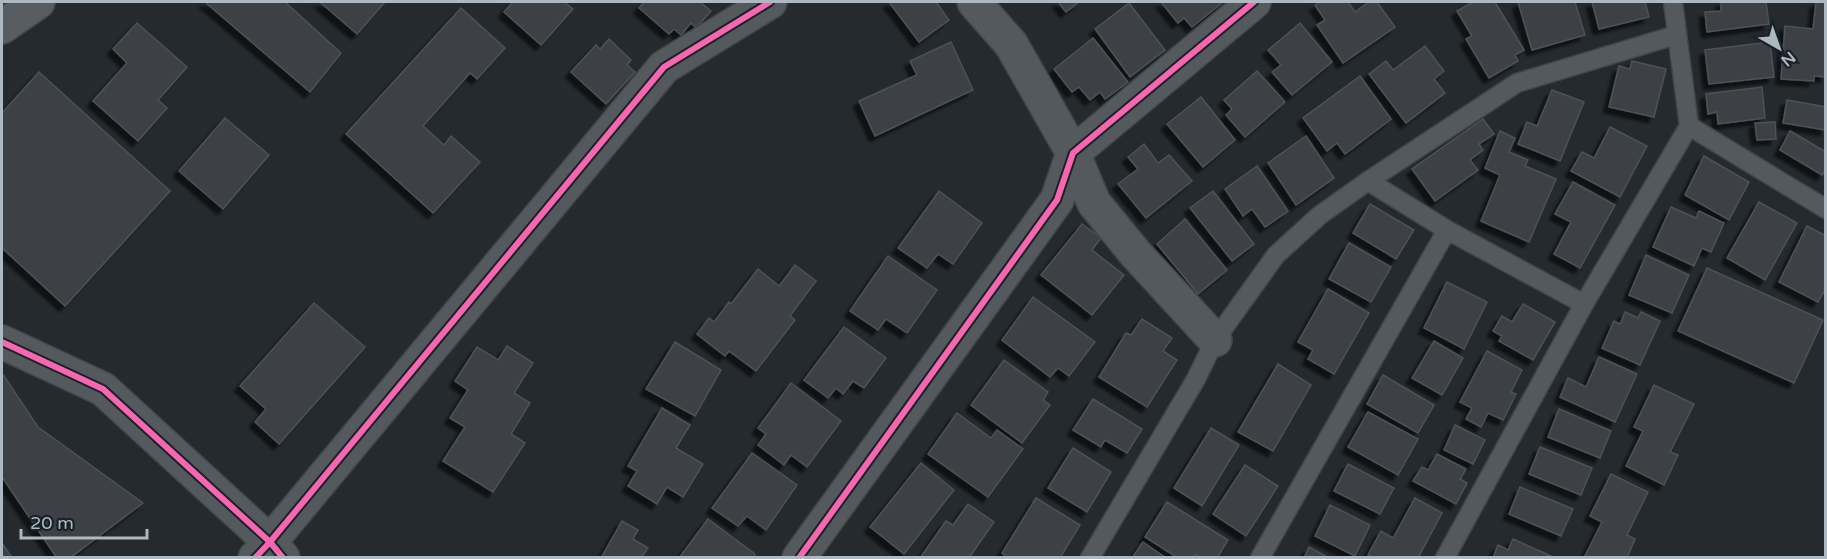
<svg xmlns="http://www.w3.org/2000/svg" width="1827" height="559" viewBox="0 0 1827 559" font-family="'Varela Round',sans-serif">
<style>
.building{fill:#3d4145;stroke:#4c5256;stroke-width:1.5;filter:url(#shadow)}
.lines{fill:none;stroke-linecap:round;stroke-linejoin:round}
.lane-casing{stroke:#404548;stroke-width:21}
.street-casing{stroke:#404548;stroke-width:36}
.secondary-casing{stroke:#42474b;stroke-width:36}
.lane{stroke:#54595d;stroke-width:18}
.street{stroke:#54595d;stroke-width:33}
.secondary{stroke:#585d62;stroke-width:33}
.cycleway-casing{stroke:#192228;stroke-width:10}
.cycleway{stroke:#f766af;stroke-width:6}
</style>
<defs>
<filter id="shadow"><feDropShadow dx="-5.5" dy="5.5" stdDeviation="1.5" flood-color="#0009"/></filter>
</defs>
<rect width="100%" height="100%" fill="#252a2e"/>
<g class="building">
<polygon points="205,2 285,2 341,53 310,92"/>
<polygon points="320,2 385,2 357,34"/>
<polygon points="513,2 564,2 573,9 541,45 504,12"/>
<polygon points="644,2 700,2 711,11 696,28 691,23 681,35 674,29 669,34 639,8"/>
<polygon points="889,2 936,2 949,20 919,42"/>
<polygon points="1058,2 1079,2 1066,12"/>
<polygon points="1161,2 1223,2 1192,27 1184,18 1178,23"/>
<polygon points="1321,2 1348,2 1355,12 1369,2 1377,2 1395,27 1343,63 1317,25 1325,20 1315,5"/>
<polygon points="1473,2 1495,2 1524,50 1515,55 1518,61 1489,78 1466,39 1472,36 1457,11"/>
<polygon points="1518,2 1575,2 1585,35 1532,50"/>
<polygon points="1592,2 1645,2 1649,17 1599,29"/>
<polygon points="1721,2 1766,2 1769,24 1707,32 1705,12 1721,11"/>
<polygon points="1816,2 1826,2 1826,77 1814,76 1814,81 1781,79 1785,26 1813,29"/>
<polygon points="1129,3 1165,50 1130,77 1095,29"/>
<polygon points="461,8 505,48 477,79 470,73 423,126 444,145 451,136 480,162 433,213 346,134"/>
<polygon points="137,23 187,67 158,100 167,108 138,141 93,101 127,63 113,49"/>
<polygon points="1300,23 1332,62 1292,95 1272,72 1281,65 1268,50"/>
<polygon points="1093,38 1128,82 1105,99 1100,92 1090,100 1079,87 1072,92 1054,69"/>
<polygon points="609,39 631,60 627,65 635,72 606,104 571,72 596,45 600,49"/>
<polygon points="951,42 973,90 875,136 859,101 917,75 910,61"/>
<polygon points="1770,42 1774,77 1709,84 1705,50"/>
<polygon points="1425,46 1444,71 1434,79 1445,93 1406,123 1369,74 1386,61 1393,70"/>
<polygon points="1632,61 1666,69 1654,117 1609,107 1619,66 1630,69"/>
<polygon points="1257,71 1285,102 1245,137 1226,115 1232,109 1224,100"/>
<polygon points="39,72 170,191 65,306 2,248 2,113"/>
<polygon points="1360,76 1391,119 1345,154 1337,143 1327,151 1303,118"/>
<polygon points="1762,87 1765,118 1718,124 1717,112 1708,114 1706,94"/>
<polygon points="1552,90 1584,102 1560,161 1518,144 1527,122 1537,126"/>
<polygon points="1201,97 1235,140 1203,167 1167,124"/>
<polygon points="1787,100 1826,107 1826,130 1783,123"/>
<polygon points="225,118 269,155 223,209 179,171"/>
<polygon points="1483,119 1494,134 1479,144 1483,150 1470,160 1478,170 1435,201 1412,169"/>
<polygon points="1775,122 1776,139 1757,140 1755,123"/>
<polygon points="1610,127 1647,146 1620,197 1571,171 1582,152 1594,158"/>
<polygon points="1500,131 1515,138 1509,152 1528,160 1525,166 1556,179 1529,242 1481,221 1500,175 1485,168"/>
<polygon points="1790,131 1826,152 1826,169 1822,175 1780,150"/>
<polygon points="1306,136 1334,178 1296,205 1268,163"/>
<polygon points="1144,144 1158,163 1169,155 1192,181 1146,218 1118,184 1138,169 1128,157"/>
<polygon points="1704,156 1749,182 1729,220 1685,195"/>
<polygon points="1257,166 1288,211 1265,227 1252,209 1243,216 1225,189"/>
<polygon points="1573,182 1615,205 1580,268 1554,254 1571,222 1555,214"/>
<polygon points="939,191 982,223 953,264 938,254 927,268 898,248"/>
<polygon points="1213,191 1254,244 1232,261 1190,208"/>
<polygon points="1759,202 1797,223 1765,280 1727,258"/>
<polygon points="1370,204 1414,230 1396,259 1353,233"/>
<polygon points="1671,207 1696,218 1699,211 1724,223 1711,252 1702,248 1694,266 1653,247"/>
<polygon points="1185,219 1227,270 1198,294 1157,244"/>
<polygon points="1082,224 1101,238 1092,250 1124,275 1092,315 1041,275"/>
<polygon points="1807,226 1826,236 1826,288 1818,302 1779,282"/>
<polygon points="1349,243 1391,267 1371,302 1329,279"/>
<polygon points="1646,255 1689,275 1672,313 1629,295"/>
<polygon points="888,256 937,290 907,333 886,319 878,330 850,311"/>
<polygon points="795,265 816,281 790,316 795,320 756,371 729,351 725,356 697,334 709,318 714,322 729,302 731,304 758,269 779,286"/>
<polygon points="1707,268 1823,320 1794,383 1678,331"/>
<polygon points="1447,282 1487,302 1464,349 1424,328"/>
<polygon points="1328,289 1369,313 1334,374 1308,359 1313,350 1298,342"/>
<polygon points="1033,297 1095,342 1069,376 1058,368 1050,377 1002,340"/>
<polygon points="314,303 365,347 279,444 255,422 266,409 240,386"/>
<polygon points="1523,304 1555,322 1533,360 1499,341 1502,336 1493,331 1502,316 1512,322"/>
<polygon points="1625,312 1638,318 1641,312 1660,321 1640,365 1602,348 1614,321 1620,324"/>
<polygon points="1142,319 1172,338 1163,351 1177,360 1147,407 1099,377 1126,333 1131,335"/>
<polygon points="844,327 886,358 864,388 853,381 843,394 836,388 828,398 804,380"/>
<polygon points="1434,341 1463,358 1442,395 1412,378"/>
<polygon points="675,342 721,370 695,416 646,389"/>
<polygon points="507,346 533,363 514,393 530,403 511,434 525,443 493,492 443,461 465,427 450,418 468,390 455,381 477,347 498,360"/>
<polygon points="1487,351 1522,370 1511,392 1516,394 1503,420 1488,413 1481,427 1466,419 1472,408 1460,402"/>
<polygon points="1599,357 1637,374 1615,422 1560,397 1568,378 1586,387"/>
<polygon points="1004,360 1048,392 1043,400 1050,405 1022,443 971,405"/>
<polygon points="1278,364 1311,385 1273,451 1238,432"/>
<polygon points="2,373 38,427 143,503 70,558 57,558 2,477"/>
<polygon points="1383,375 1434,405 1418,433 1367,404"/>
<polygon points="791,383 841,421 807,467 791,455 784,465 758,445 766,434 758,428"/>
<polygon points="1654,385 1694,404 1670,452 1678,455 1664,485 1626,466 1643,431 1634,427"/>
<polygon points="1093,399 1142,429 1127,453 1105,440 1101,447 1073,430"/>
<polygon points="662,408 690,425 676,448 703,464 683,497 667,487 657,504 628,486 637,471 628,466"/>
<polygon points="1559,409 1611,431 1600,458 1548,437"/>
<polygon points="1368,412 1418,439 1398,475 1348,447"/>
<polygon points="957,413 991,438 997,430 1023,449 988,497 928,454"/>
<polygon points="1455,425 1485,440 1473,464 1444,450"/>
<polygon points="1211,428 1239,445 1202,506 1174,488"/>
<polygon points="1540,447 1592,468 1581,495 1529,474"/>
<polygon points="1073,448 1111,472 1087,512 1048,488"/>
<polygon points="752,453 797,485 766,530 747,516 738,526 712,508"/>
<polygon points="1437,454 1466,469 1460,479 1467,483 1456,504 1413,481 1422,467 1428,470"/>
<polygon points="921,463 954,490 904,554 870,527"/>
<polygon points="1348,464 1394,488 1380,514 1334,491"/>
<polygon points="1245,465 1278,486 1246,536 1213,514"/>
<polygon points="1611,474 1648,492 1627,535 1635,539 1627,558 1589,558 1585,556 1602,522 1590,516"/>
<polygon points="1520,487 1573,509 1561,536 1509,514"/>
<polygon points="1036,498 1080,525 1060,558 1008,558 1002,553"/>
<polygon points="1415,498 1442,513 1418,558 1373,558 1368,555 1381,531 1393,538"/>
<polygon points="1167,502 1228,540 1217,558 1200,558 1195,554 1193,558 1178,558 1145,537"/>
<polygon points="968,504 994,522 969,558 920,558 946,521 953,525"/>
<polygon points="1330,505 1370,525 1355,556 1315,536"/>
<polygon points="708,519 755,554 753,558 679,558"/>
<polygon points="622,521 638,530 633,539 648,548 641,558 601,558"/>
<polygon points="1513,539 1551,556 1551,558 1493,558 1498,545 1508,550"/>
<polygon points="1143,542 1166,558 1132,558"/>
<polygon points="2,543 12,558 2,558"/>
<polygon points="1309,547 1329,558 1304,558"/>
</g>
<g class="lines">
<defs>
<g id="lane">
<polyline points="1689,126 1826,209"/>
<polyline points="1368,181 1447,230 1584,304"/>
<polyline points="1090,558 1196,379 1215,340 1276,255 1320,215 1368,181 1517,83 1676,35"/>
<polyline points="1260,558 1447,230"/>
<polyline points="1445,558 1584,304 1689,126 1673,2"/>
</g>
<g id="street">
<polyline points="974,2 1011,44 1073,153 1094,203 1135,253 1215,340"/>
<polyline points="2,342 103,389 270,542 283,558"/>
<polyline points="255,558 270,542 664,67 770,2"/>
<polyline points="799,558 1057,200 1073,153 1254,2"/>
</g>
<polyline id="secondary" points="2,27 38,2"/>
</defs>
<use href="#lane" class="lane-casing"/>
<use href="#street" class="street-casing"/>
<use href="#secondary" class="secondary-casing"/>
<use href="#lane" class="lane"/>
<use href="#street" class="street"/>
<use href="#secondary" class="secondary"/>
<defs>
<g id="cycleway">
<polyline points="2,342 103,389 270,542 283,558"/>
<polyline points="255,558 270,542 664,67 770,2"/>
<polyline points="799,558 1057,200 1073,153 1254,2"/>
</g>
</defs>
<use href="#cycleway" class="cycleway-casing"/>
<use href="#cycleway" class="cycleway"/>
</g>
<rect width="1827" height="559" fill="none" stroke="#aeb8c0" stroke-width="6"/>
<g transform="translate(1779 48) rotate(140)" stroke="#192228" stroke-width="4.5" paint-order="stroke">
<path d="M0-4.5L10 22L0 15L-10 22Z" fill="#aeb8c0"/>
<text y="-9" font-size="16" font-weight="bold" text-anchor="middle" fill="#aeb8c0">N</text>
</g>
<path d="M21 529v9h126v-9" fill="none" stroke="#aeb8c0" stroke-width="3"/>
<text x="30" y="529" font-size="18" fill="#aeb8c0" stroke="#192228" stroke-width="4.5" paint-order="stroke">20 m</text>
</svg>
